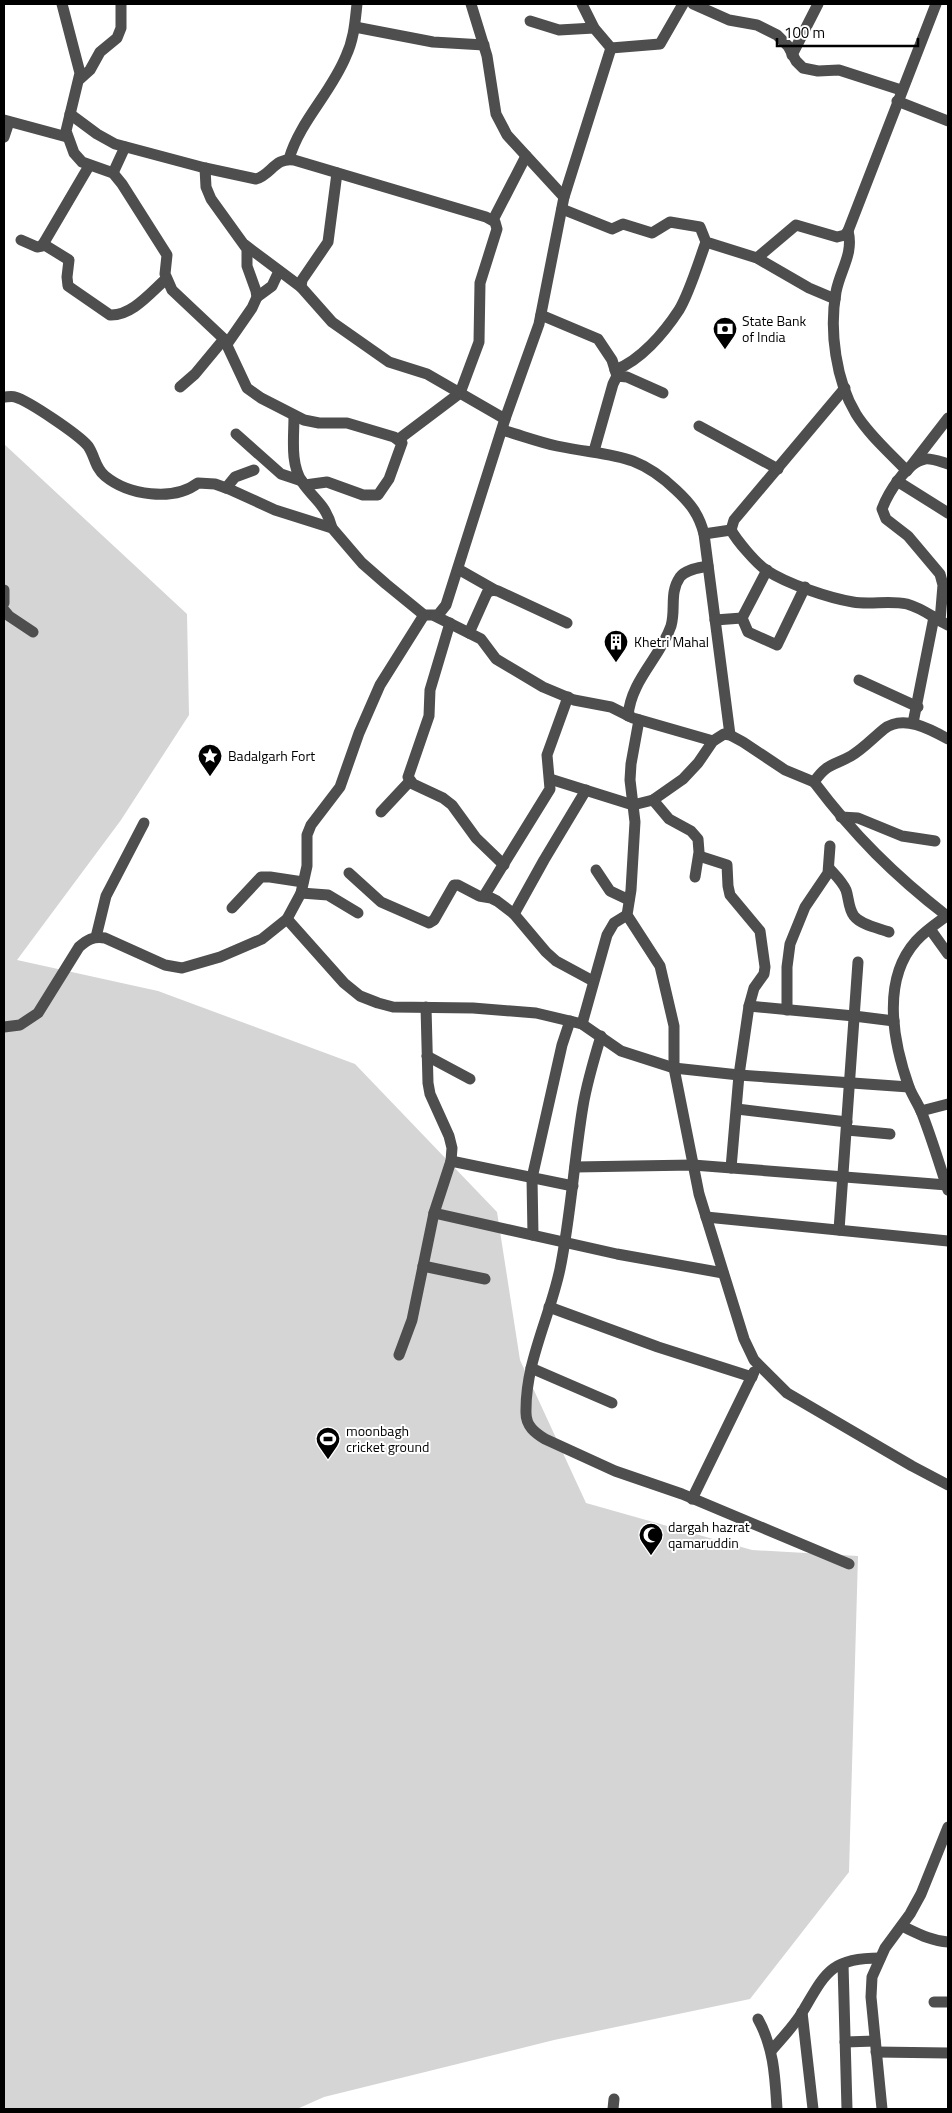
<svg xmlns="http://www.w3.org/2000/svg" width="952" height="2113" viewBox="0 0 952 2113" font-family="'Titillium Web',sans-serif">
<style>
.green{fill:#d5d5d5}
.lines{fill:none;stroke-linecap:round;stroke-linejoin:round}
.minor{stroke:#4e4e4e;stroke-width:11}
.labels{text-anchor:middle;stroke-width:4;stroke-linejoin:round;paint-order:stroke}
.poi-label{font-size:14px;fill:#000;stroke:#fff;text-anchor:start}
</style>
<rect width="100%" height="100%" fill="#fff"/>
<polygon class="green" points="4,444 187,614 189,715 121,820 17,960 158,991 355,1064 497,1212 520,1360 586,1503 752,1550 858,1556 849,1872 750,1999 554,2040 324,2097 297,2109 4,2109"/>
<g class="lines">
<g class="minor">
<polyline points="62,4 80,73 66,131 74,153 82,162 113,173 122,184 167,255 165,274 172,290 224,339 247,388 261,398 304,420 319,423 347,423 394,437 402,443 389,479 378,495 363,495 327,482 305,485"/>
<polyline points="471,4 487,56 496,114 507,135 564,197"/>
<polyline points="582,4 594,28 611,48"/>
<polyline points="693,4 729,20 757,25 777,35 788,46 796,61 803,68 818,71 839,70 901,90"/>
<polyline points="530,21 559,30 594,28"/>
<polyline points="355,27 433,42 484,45"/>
<polyline points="792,55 818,4"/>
<polyline points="80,79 90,70 100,52 117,38 121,28 121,4"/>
<polyline points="897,101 948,121"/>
<path d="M70 114 97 134 115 144 205 168 256 179C271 175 275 157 294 160L486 217 495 222 497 229 480 283 479 342 460 393 399 439"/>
<polyline points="4,120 67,137"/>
<polyline points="4,137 9,122"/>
<path d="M289 159C300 121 331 93 346 56 354 39 355 22 357 4"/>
<polyline points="205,168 206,187 211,199 247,249 247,266 256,291 257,297 252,308 227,344"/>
<polyline points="113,173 125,147"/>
<polyline points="337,173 328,242 302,280 301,287 332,322 389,362 427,374 505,419"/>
<polyline points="562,209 612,229 623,224 652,233 670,222 700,227 706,242 757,258 809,288 835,299"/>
<polyline points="493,220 526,156"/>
<path d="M848 231C854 254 840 270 836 292 829 331 836 381 856 414 869 435 890 453 907 471L948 418"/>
<polyline points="21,240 37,247 42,246 89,166"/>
<path d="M43 244 69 260 67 277 68 286 110 315C132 316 151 292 166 279"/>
<polyline points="245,245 301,287"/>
<polyline points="757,258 796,225 837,237 845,235 848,231 936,4"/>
<polyline points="257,297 272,286 279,271"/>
<polyline points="541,315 598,339 612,360 617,376"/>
<path d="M615 370C640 361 664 333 679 310 689 294 699 261 706 242"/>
<polyline points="180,387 195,374 224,339"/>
<path d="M845 388 734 520 731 530C737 541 756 563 766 570 787 584 829 598 853 602 871 605 889 600 907 604 922 608 934 618 948 625"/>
<path d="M4 397C7 397 12 396 15 397 29 401 79 435 88 446 95 456 95 468 105 476 128 495 173 502 198 483L215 484 229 489 275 510 332 528 362 563 386 584 424 615H438L446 605 505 419 539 324 564 197 611 48 660 44 683 4"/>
<path d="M294 416C294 438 290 463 302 482 315 501 325 503 332 528"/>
<polyline points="699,426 778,469"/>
<path d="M502 430C520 435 539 442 557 446 609 457 634 450 676 490 690 503 699 514 704 534L730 735"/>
<polyline points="236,434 281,474 302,481"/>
<polyline points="594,451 613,384 617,376 627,377 663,393"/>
<polyline points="897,481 948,513"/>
<polyline points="226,488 235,477 254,470"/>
<polyline points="704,534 731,530"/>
<polyline points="458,569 495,590"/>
<polyline points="767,570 742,618 748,632 777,645 805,587"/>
<polyline points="4,590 4,603"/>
<polyline points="4,610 9,616 33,632"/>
<polyline points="435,616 481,639 496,659 543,687 574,700 611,707 633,718 713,741"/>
<polyline points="715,620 742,618"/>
<path d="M940 621 943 585 940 574 908 536 886 519 882 509C888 493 907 462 925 459 932 458 941 462 948 464"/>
<polyline points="450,623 430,690 429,716 408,777 413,784 443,798 452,805 476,838 504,865"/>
<polyline points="469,633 487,593 492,590 498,591 567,623"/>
<polyline points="859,680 918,707"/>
<path d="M628 716C631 680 660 658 671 626 676 609 669 593 680 577 686 569 699 568 708 566"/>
<polyline points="639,720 631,764 630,780 635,822 631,890 627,915 660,966 674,1026 674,1068 699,1194 744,1339 754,1360 787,1393 912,1466 948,1485"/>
<polyline points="913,723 934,617"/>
<path d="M550 779 633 805 653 800 683 779 698 763 713 741 724 734 730 735 743 742 785 770 814 782C827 763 833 766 851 756 863 749 873 738 884 729 903 714 930 729 948 739"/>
<path d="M814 782C854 835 894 875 947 916"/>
<polyline points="653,800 669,819 691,831 698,839 699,852 695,877"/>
<polyline points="381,812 410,781"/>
<polyline points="841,817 858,818 902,836 935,841"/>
<polyline points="699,856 727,865 728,886 730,895 760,931 765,967 764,974 754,988 749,1006 739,1075 731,1168"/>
<path d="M829 868C835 875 842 881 846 890 849 898 848 908 854 916 861 925 878 928 889 932"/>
<polyline points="596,870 610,891 629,900"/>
<polyline points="349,873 381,902 429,923 434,920 454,885 458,885 479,896 491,898 497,901 514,914 546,952 556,961 593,981"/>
<polyline points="301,893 328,895 358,913"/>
<polyline points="484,896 550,789 547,755 568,697"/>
<polyline points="232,908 261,877 270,877 303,882"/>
<polyline points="514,914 544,860 586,790"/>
<path d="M948 915C937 923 925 931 916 941 881 980 893 1042 909 1087 912 1095 917 1102 921 1111 931 1136 939 1163 948 1190"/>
<polyline points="287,919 344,983 360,996 378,1003 393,1007 473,1008 536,1013 582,1024 621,1051 674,1068 739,1075 909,1087"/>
<polyline points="930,929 948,954"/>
<polyline points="96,937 106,896 144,823"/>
<polyline points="749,1006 854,1016 894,1021"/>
<polyline points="787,1010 787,967 790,944 805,907 828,873 830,846"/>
<polyline points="582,1024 607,935 614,923 627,915"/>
<path d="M4 1027 20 1025 38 1013 79 947C87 940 93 936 105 938L165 965 182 968 220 957 262 939 287 919 301 893 307 866V835L311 825 340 787 359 733 380 685 424 615"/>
<path d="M601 1036C594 1059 587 1082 583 1106 574 1160 571 1215 560 1269 550 1317 525 1362 526 1413 526 1426 535 1433 545 1439L615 1471 682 1494 849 1564"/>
<polyline points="427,1056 470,1079"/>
<polyline points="737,1109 847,1122"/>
<polyline points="921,1111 948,1104"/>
<polyline points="847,1130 890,1134"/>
<polyline points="451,1161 573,1186"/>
<polyline points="575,1167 693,1165 947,1185"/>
<polyline points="434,1213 617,1254 723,1273"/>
<polyline points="706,1217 948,1241"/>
<polyline points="839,1230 858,962"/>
<polyline points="533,1235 532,1178 562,1045 570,1021"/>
<polyline points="423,1266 485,1279"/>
<polyline points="549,1307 658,1347 752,1377"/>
<polyline points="399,1355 412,1320 434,1213 451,1161 452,1148 449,1136 430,1094 428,1083 426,1007"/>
<polyline points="531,1368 612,1403"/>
<polyline points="692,1499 754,1372"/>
<path d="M902 1926C917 1933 931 1941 948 1942"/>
<polyline points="843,1964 847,2109"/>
<polyline points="934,2002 948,2002"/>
<polyline points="802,2012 813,2109"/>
<path d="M758 2019C774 2048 775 2077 777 2109"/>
<polyline points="845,2042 875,2041"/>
<path d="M771 2051C782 2038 794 2026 803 2011 826 1972 831 1958 880 1958"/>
<polyline points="876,2052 948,2053"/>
<polyline points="613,2109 614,2099"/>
<polyline points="882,2109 871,1997 872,1977 885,1948 910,1914 921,1894 948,1827"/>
</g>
</g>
<defs>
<symbol id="bank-pin" viewBox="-11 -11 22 30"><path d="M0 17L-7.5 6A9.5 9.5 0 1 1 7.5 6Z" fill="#000" stroke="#fff"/><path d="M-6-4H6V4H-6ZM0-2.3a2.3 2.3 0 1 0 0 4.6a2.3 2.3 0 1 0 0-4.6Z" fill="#fff"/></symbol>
<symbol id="building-pin" viewBox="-11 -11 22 30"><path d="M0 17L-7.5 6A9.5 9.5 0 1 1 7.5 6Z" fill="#000" stroke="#fff"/><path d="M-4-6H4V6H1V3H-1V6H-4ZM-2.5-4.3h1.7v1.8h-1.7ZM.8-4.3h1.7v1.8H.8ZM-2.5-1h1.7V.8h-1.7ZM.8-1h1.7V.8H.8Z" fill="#fff"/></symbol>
<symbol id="sight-pin" viewBox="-11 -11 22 30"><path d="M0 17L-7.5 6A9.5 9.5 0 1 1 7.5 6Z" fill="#000" stroke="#fff"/><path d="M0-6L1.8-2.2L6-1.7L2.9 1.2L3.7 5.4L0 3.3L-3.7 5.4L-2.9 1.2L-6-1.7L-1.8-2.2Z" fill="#fff"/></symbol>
<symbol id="stadium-pin" viewBox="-11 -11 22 30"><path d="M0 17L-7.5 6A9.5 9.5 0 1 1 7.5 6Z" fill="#000" stroke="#fff"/><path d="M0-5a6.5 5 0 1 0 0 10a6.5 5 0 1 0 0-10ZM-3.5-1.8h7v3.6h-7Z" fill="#fff"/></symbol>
<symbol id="mosque-pin" viewBox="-11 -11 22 30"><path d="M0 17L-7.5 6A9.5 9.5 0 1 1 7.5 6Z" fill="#000" stroke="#fff"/><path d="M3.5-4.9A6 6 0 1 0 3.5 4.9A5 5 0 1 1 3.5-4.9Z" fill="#fff"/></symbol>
</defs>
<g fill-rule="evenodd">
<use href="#bank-pin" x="711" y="315" width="28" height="38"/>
<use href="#building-pin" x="602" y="628" width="28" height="38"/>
<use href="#sight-pin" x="196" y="742" width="28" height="38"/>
<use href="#stadium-pin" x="314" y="1425" width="28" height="38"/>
<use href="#mosque-pin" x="637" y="1521" width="28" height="38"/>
</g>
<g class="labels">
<g class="poi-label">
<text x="742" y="326">State Bank<tspan x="742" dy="16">of India</tspan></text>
<text x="634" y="647">Khetri Mahal</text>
<text x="228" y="761">Badalgarh Fort</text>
<text x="346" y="1436">moonbagh<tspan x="346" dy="16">cricket ground</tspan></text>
<text x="668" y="1532">dargah hazrat<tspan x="668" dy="16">qamaruddin</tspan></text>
</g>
</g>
<rect width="952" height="2113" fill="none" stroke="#000000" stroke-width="10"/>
<path d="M777 38v8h141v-8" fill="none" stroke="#000000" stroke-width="2.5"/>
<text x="784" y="38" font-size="15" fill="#000000" stroke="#ffffff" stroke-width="4" paint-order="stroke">100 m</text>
</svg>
